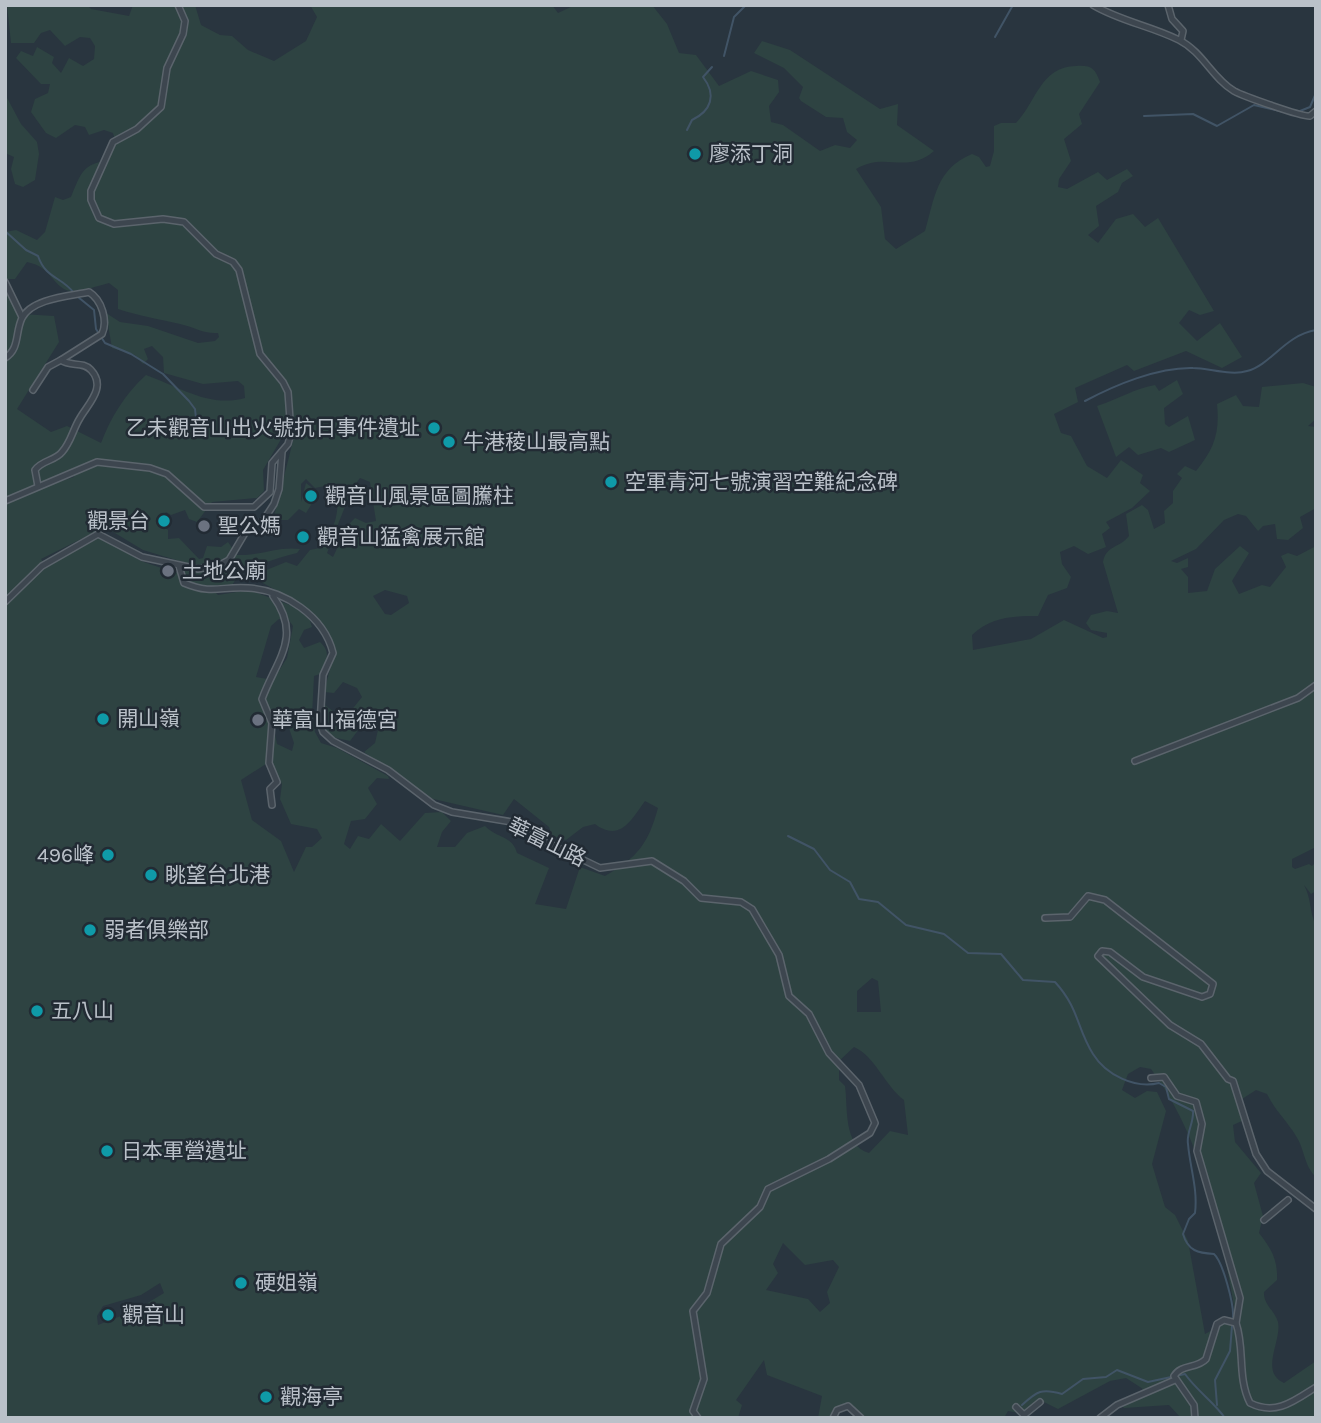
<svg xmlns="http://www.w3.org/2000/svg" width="1321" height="1423" viewBox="0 0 1321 1423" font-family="Karla,'Noto Sans TC',sans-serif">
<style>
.green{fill:#2e4342;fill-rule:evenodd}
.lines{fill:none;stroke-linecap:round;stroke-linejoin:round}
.stream{stroke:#415466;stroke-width:2}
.minor-casing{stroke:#5b646c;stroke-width:8}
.minor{stroke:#3d464f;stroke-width:5}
.culture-dot{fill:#0f9aa8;stroke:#222b34;stroke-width:2.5}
.worship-dot{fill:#6b7280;stroke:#222b34;stroke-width:2.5}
.labels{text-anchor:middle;stroke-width:5;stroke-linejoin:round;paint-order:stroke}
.poi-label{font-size:21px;fill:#bac1c9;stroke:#222b34;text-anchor:start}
.street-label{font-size:21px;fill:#bac1c9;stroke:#222b34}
</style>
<rect width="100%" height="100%" fill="#29353f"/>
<g class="green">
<path d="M7 5H87L91 9 129 16 133 5H195L201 25 220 35 232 36 248 50 274 61 306 41 317 17 310 5H552L558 13 575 5H652L667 24 679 53 696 55 719 86 751 71 778 80 779 92 769 106 771 122 783 125 820 151 835 145 850 148 857 140 847 132 843 118 826 117 801 101 799 98 803 87 784 68 754 53 762 41 790 50 880 109 898 104 897 125 934 151C907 175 885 151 856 169L881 207 885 239 896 249 925 231C935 197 936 169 972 154L979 157 986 167 990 166 994 151V126L1001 123H1016C1037 101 1040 67 1076 66 1091 65 1095 68 1100 82L1079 114 1082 124 1064 139 1071 161 1059 179 1058 187 1067 189 1098 172 1107 180 1127 169 1133 176 1122 183 1118 192 1096 206 1099 226 1088 235 1098 243 1116 219 1133 214 1145 227 1158 218 1214 311 1200 315 1189 310 1179 323 1197 341 1220 323 1242 357 1222 368 1186 351 1134 371 1127 365 1075 388 1078 402 1054 414 1061 433 1071 436 1087 466 1107 478 1121 460 1143 475 1140 483 1150 491 1132 508 1106 522 1110 528 1102 534 1106 547 1088 554 1074 546 1060 552 1062 564 1071 577 1067 588 1048 595 1038 616C1013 616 991 617 972 635L973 650 1031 639 1064 620 1103 638 1107 637V633L1091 630 1086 623 1091 615 1107 611 1118 613 1103 562C1106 545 1120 548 1129 536L1126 514 1142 505 1148 510 1154 529 1165 523 1164 511 1173 503V491L1182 478 1177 474 1185 466 1196 471C1214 449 1220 433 1217 404L1236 395 1243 406 1259 407 1262 387 1303 383 1316 387V419L1308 426 1316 427V508L1300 517 1303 528 1288 540 1277 539 1275 524 1263 526 1258 531 1246 516 1238 514 1224 520 1196 549 1171 561 1177 563 1188 558V567L1181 569 1188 577V593L1207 591 1215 569 1240 546 1249 553 1232 581 1239 594 1262 585 1270 587 1286 567 1281 556 1288 553 1297 556 1316 546V847L1292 859V867L1295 869 1309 864 1312 866 1316 862V891L1311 894 1304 885C1312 900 1309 912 1316 925V1177C1304 1166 1305 1150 1296 1136 1287 1121 1276 1112 1267 1094L1256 1090 1242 1099 1247 1115 1244 1120 1233 1125 1235 1142 1261 1173 1254 1183 1263 1216 1259 1233C1271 1248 1278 1260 1277 1280L1264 1292C1263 1304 1275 1311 1278 1322 1282 1341 1259 1372 1284 1383L1316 1361V1418H1181L1169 1405 1124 1408 1122 1405 1143 1389 1126 1378 1110 1381 1058 1409 1044 1402 1026 1414 1008 1411 1004 1418H863C856 1409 852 1404 840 1405L830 1418H818L822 1396 767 1375 764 1360 736 1400 742 1405 738 1418H5V505L28 492 74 477 73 469 5 498V282L21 314 54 316 59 342 17 409 51 432 67 426 101 443C111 417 125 394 146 375 180 387 209 408 245 398L244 386 238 381 203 384 164 373 163 357 152 346 144 349 148 359 143 364 135 355 112 348 106 313 120 322 148 326 198 343 215 341 219 337 218 333C203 334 194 327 180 324 159 319 139 316 118 309V290L109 283C98 286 83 291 71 291 53 289 53 267 27 262L15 279H5V232L16 230 37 240 45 232 55 197 63 200 71 197C80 175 83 163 107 161L116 143 113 133 104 130 89 135 85 127 75 125 56 138 46 133 31 112 35 99 48 93 50 84H41L16 58 21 51 33 56 37 47 54 57 52 63 61 73 69 58 83 66 94 59 95 46 90 38 80 37 65 46 50 30 41 33 34 43H11ZM287 429H291L294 437 273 520H288L299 509 306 513 316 497 314 489 306 483 301 502V484L306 479 315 488 335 484C341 510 336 528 320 548L310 550 297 566 286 562 264 571 261 582 294 600 290 605 249 590 218 595 214 591 231 586C236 581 236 576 241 573 253 566 284 556 297 553L300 549C278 546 260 556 237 555L228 542 221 547 207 546 203 558 199 559 179 538 168 539V530L158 522 166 512 171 515 185 510 189 519 197 522 212 502 257 498 264 491 263 470ZM360 478 370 482 376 521 366 523 355 518 349 524 333 557 327 553C335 534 349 491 360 478ZM105 527 143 550 183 562 176 573 141 561 101 537 47 566 41 559ZM385 590 407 596 409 603 391 615 385 614 373 596ZM279 619H288L293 626 287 658 273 680 256 677 271 626ZM317 619 335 650 324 692 334 693 343 682 357 688 362 697 350 712 338 715 325 705 323 725 332 737 350 741 362 725 381 717 375 743 364 752 429 798 503 815 514 799 549 827 552 836 566 840 583 827 595 824C620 843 632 819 645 801L658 808C648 844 638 857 605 876L580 867 566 909 535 904 549 868 517 853C512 835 496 838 485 826L467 833 455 847H437L442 832 451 821 442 812 425 813 400 841 381 824 369 839 358 836 350 849 344 844 351 821 365 819 377 804 368 788 377 778 389 779 388 776 337 748 321 743 315 732 312 716 314 676 320 674C326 661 332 653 320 642L304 648 299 640 304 630 312 627 310 621ZM272 720 287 722 294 743 292 751 277 744ZM269 762 282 784 280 799 291 824 317 829 322 838 312 847H306L294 872 281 841 252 820 241 780ZM872 978 878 981 881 1012H857V991ZM854 1047C875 1056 885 1086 904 1100L908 1135 890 1131 869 1153C843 1146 848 1107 845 1086L839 1080V1061ZM1140 1067 1151 1069C1204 1141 1221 1231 1236 1317L1205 1334 1188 1241 1175 1215 1165 1207 1152 1164 1166 1111 1157 1092 1147 1091 1135 1098 1122 1090 1128 1074ZM783 1243 805 1265 833 1260 839 1267 827 1292 830 1303 820 1312 808 1299 766 1290 778 1273 773 1264ZM160 1283 164 1293 136 1310 98 1325 97 1316 103 1306 141 1295Z"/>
<polygon points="5,94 21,124 37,142 39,154 35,180 23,187 15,184 11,169 14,157 5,153"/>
<path d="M1177 380 1183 394 1164 408 1165 424 1169 427 1188 416 1195 440 1169 452 1161 448 1138 455 1129 447 1116 457 1097 406C1119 399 1133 389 1155 385L1159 391Z"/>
</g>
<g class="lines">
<g class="stream">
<polyline points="995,37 1013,5"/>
<polyline points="724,56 734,17 746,5"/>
<polyline points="1300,111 1310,107 1316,93"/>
<polyline points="1144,116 1193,114 1217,126 1254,105 1284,112"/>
<path d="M687 130 692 120C711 111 717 95 703 77L712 67"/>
<path d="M5 231 26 250 38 256C46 279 61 276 74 293"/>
<polyline points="78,297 94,310 96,329 105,343 131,354 163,374 189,401 195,409 198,436"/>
<path d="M1085 401C1115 385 1158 367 1193 368 1209 368 1231 376 1247 371 1271 365 1285 335 1316 330"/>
<path d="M788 836 814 849 830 870 850 882 859 899 878 902 906 925 944 934 968 953 1001 954 1023 980 1055 982C1079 1008 1077 1029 1093 1054 1106 1075 1135 1089 1159 1083L1166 1087 1169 1099 1193 1111C1194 1123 1186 1133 1188 1144 1190 1168 1198 1189 1195 1213L1189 1219 1183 1234C1188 1251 1198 1253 1214 1254 1223 1262 1234 1305 1233 1317"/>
<path d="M1022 1405C1037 1391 1042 1388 1062 1394L1083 1379 1106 1377 1117 1370 1148 1382 1185 1374C1197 1391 1214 1402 1225 1418"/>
<polyline points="1217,1405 1215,1380 1230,1351 1232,1326"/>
</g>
<defs>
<g id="minor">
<path d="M1093 5C1120 21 1151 26 1179 40 1203 52 1212 78 1234 91 1243 96 1302 117 1310 116L1316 111"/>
<polyline points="1168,5 1172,19 1183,31 1181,40"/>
<polyline points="5,282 22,317"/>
<path d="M5 358C20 349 15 332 22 318 32 298 71 296 89 292 102 300 108 321 102 334L61 360C70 367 83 361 91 370 107 387 88 404 80 418 73 429 71 442 62 452 55 461 42 460 35 470L38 486"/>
<polyline points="33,390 48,367 61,360"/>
<polyline points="5,501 97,462 150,468 167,474 204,507 254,507 270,492 272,463 288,444 291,433 288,392 283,382 260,354 239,270 233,262 216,254 184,222 163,219 114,224 99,218 91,200 91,191 113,142 137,129 161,107 167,68 183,34 185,21 178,5"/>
<path d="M179 566 184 583C213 595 221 586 248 588 284 590 324 616 333 653L323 675 320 723 323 732 333 741 388 770 434 805 452 812 512 822 542 840 600 868 652 861 684 881 701 898 741 902 752 909 779 955 789 996 809 1014 829 1053 859 1085 875 1123 870 1133 829 1159 768 1189 760 1207 721 1244 707 1293 693 1311 704 1379 693 1411 698 1418"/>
<polyline points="5,602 42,566 98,534 142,557 198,569 218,566 229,560 248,528 263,521 274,504 279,489 282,452"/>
<polyline points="1135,761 1298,698 1316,685"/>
<path d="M272 805 270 789 277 782 269 763 272 723 262 699C276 660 303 637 273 596"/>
<polyline points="1045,918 1070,917 1088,896 1105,900 1213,984 1210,994 1202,997 1143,977 1110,952 1102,951 1098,956 1170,1025 1201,1044 1228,1079 1233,1081 1256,1154 1267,1171 1316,1209"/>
<polyline points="1151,1078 1164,1077 1177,1096 1196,1102 1202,1124 1197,1151 1240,1298 1236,1323"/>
<polyline points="1264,1220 1288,1200"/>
<polyline points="1016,1407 1024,1415"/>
<polyline points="1024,1415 1040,1402"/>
<polyline points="833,1418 837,1410 848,1406 861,1418"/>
<polyline points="1100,1418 1117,1405 1175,1380"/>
<path d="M1195 1418 1194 1405 1174 1376C1181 1364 1197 1369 1206 1359L1217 1324 1224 1320 1236 1323C1245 1349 1237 1377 1250 1403 1276 1416 1294 1401 1316 1387"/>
</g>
</defs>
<use href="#minor" class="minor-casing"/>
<use href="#minor" class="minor"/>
</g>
<g class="culture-dot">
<circle cx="695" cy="154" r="7"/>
<circle cx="434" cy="428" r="7"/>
<circle cx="449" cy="442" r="7"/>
<circle cx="611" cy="482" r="7"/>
<circle cx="311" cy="496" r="7"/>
<circle cx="164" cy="521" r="7"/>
<circle cx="303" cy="537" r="7"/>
<circle cx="103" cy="719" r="7"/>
<circle cx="108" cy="855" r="7"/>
<circle cx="151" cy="875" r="7"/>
<circle cx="90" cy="930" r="7"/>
<circle cx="37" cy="1011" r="7"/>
<circle cx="107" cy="1151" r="7"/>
<circle cx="241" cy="1283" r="7"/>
<circle cx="108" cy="1315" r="7"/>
<circle cx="266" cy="1397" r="7"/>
</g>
<g class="worship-dot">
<circle cx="204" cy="526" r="7"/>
<circle cx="168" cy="571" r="7"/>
<circle cx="258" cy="720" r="7"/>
</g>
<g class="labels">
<g class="poi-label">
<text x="709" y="161">廖添丁洞</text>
<text x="420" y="435" text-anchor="end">乙未觀音山出火號抗日事件遺址</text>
<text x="463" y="449">牛港稜山最高點</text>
<text x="625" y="489">空軍青河七號演習空難紀念碑</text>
<text x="325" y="503">觀音山風景區圖騰柱</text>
<text x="150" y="528" text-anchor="end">觀景台</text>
<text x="218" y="533">聖公媽</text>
<text x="317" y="544">觀音山猛禽展示館</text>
<text x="182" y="578">土地公廟</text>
<text x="117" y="726">開山嶺</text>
<text x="272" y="727">華富山福德宮</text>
<text x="94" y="862" text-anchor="end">496峰</text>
<text x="165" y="882">眺望台北港</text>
<text x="104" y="937">弱者俱樂部</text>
<text x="51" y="1018">五八山</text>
<text x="121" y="1158">日本軍營遺址</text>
<text x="255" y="1290">硬姐嶺</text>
<text x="122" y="1322">觀音山</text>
<text x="280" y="1404">觀海亭</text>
</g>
<g class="street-label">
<text transform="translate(547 842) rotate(26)" y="7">華富山路</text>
</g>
</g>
<rect width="1321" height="1423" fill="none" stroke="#bac1c9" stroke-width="14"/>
</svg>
